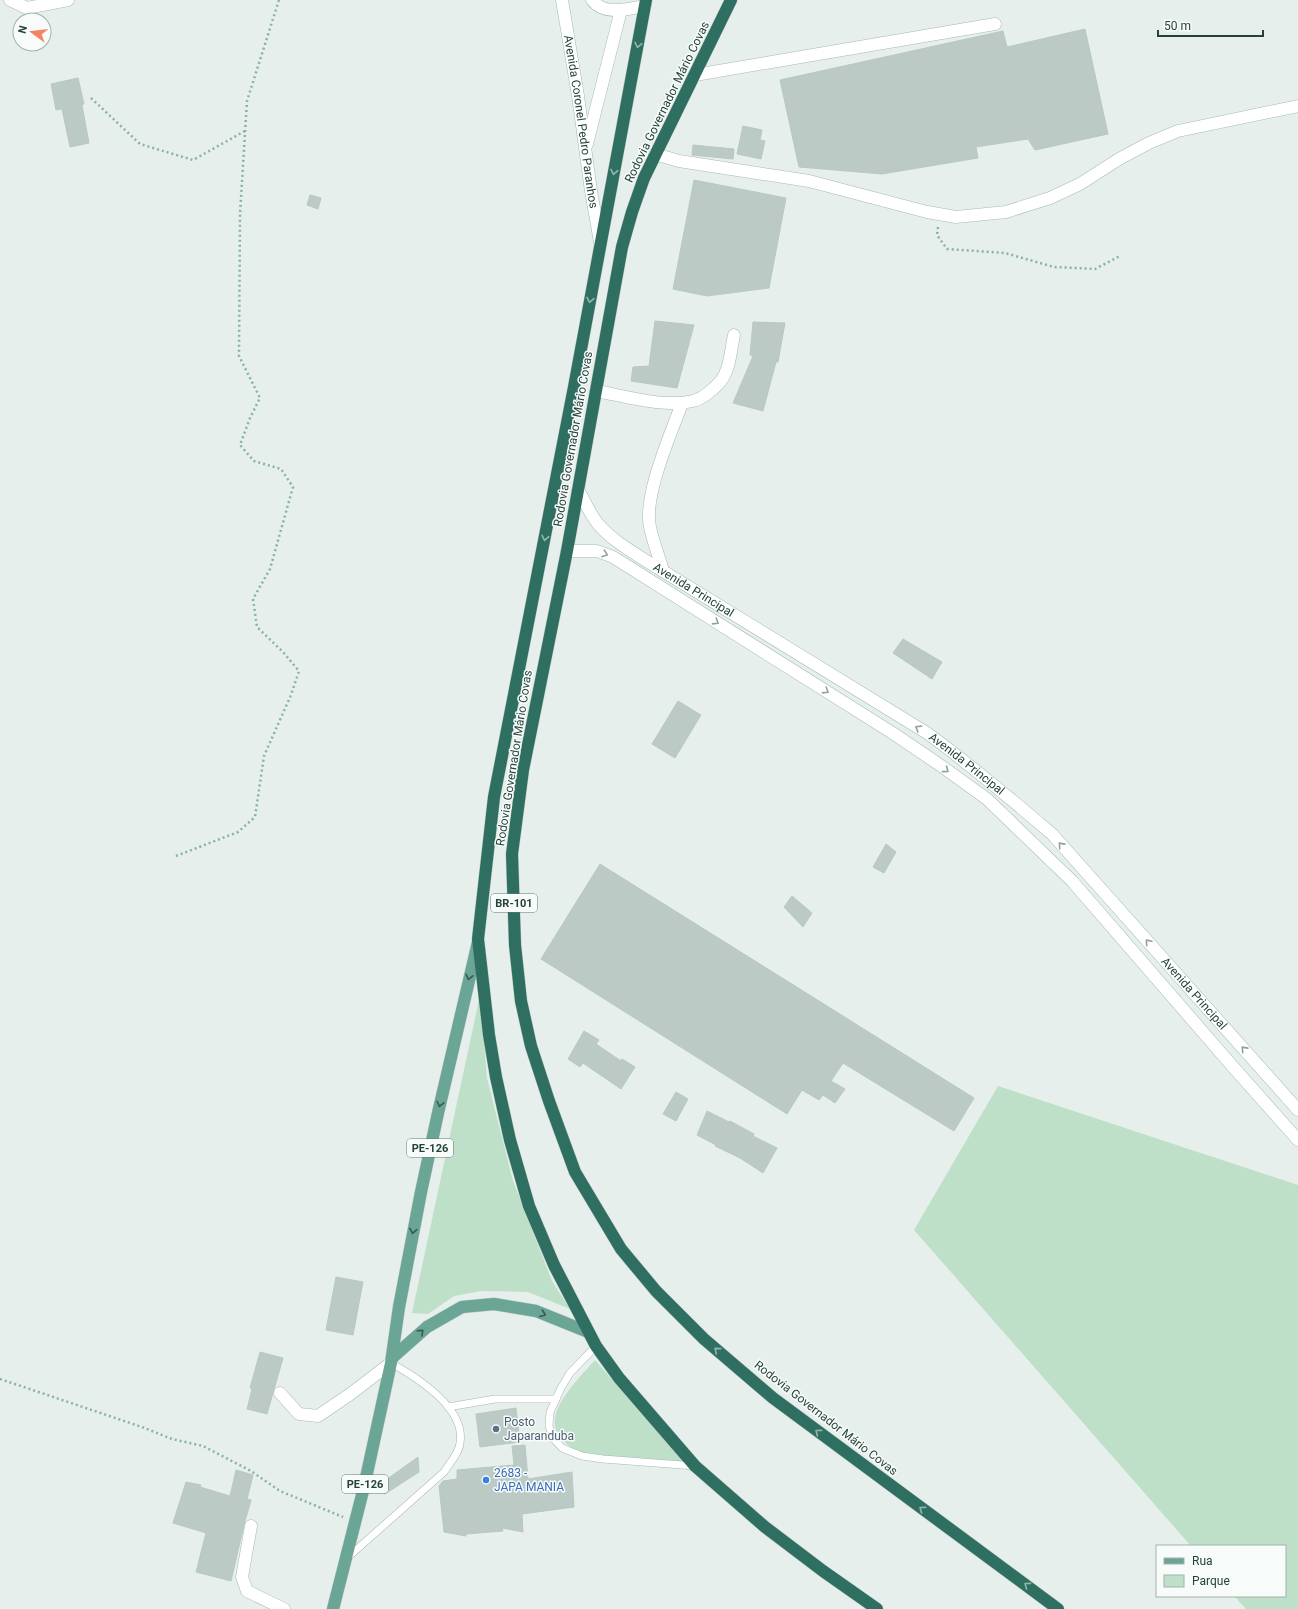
<svg xmlns="http://www.w3.org/2000/svg" width="1298" height="1609" viewBox="0 0 1298 1609" font-family="Roboto,sans-serif">
<style>
.green{fill:#bfe0c8}
.building{fill:#bbcac4;stroke:#b8c9c2}
.lines{fill:none;stroke-linecap:round;stroke-linejoin:round}
.lane-casing{stroke:#a8b8b2;stroke-width:8}
.street-casing{stroke:#a8b8b2;stroke-width:13}
.secondary-casing{stroke:#a4bbb3;stroke-width:13}
.primary-casing{stroke:#c2cac8;stroke-width:13}
.highway-casing{stroke:#c2cac8;stroke-width:13}
.path{stroke:#86b3a5;stroke-width:2.5;stroke-dasharray:2 3;stroke-linecap:butt}
.lane{stroke:#fff;stroke-width:7}
.street{stroke:#fff;stroke-width:12}
.secondary{stroke:#fff;stroke-width:12}
.primary{stroke:#6aa596;stroke-width:12}
.highway{stroke:#2f6f62;stroke-width:12}
.oneway{stroke:#93b5ae}
.oneway2{stroke:#92a09c}
.oneway3{stroke:#365b51}
.service-dot{fill:#5c6f8a;stroke:#f7fbf9;stroke-width:1.5}
.shop-dot{fill:#3f7fe0;stroke:#f7fbf9;stroke-width:1.5}
.labels{text-anchor:middle;stroke-width:3;stroke-linejoin:round;paint-order:stroke}
.shield{fill:#f7fbf9;stroke:#637a73;stroke-width:1}
.shield-label{font-size:11px;font-weight:bold;fill:#24423a}
.street-label{font-size:12px;fill:#24423a;stroke:#f7fbf9}
.service-label{font-size:12px;fill:#4e5e75;stroke:#f7fbf9;text-anchor:start}
.shop-label{font-size:12px;fill:#366cbe;stroke:#f7fbf9;text-anchor:start}
</style>
<rect width="100%" height="100%" fill="#e6efeb"/>
<g class="green">
<polygon points="480,995 487,1078 513,1181 552,1281 570,1309 528,1292 481,1291 454,1296 428,1314 412,1313"/>
<polygon points="998,1086 1298,1185 1298,1609 1246,1609 1234,1596 1285,1596 1285,1546 1191,1546 914,1230"/>
<path d="M595 1360 686 1465 589 1456C525 1431 565 1394 595 1360Z"/>
</g>
<g class="building">
<polygon points="1085,29 1108,134 1035,150 1028,139 976,147 978,158 882,174 799,167 780,80 1003,31 1007,47"/>
<polygon points="78,78 84,104 82,105 89,143 70,147 62,109 56,110 51,84"/>
<polygon points="743,126 762,130 760,140 765,141 761,159 737,154"/>
<polygon points="693,145 734,149 733,159 692,155"/>
<polygon points="694,180 786,198 769,288 707,296 673,289"/>
<polygon points="310,195 321,198 318,209 307,205"/>
<polygon points="655,321 694,325 677,388 631,381 633,367 649,366"/>
<polygon points="753,322 785,323 778,362 776,362 763,411 733,403 753,356 750,355"/>
<polygon points="903,639 942,662 932,679 893,653"/>
<polygon points="678,701 701,715 675,758 652,744"/>
<polygon points="886,844 896,852 884,873 873,867"/>
<polygon points="600,864 974,1098 954,1131 843,1063 831,1081 845,1089 835,1103 823,1095 819,1100 802,1090 787,1114 541,959"/>
<polygon points="792,896 812,913 803,927 784,907"/>
<polygon points="584,1031 599,1040 596,1044 621,1061 622,1059 635,1067 621,1089 583,1063 580,1067 568,1059"/>
<polygon points="676,1092 688,1099 676,1121 663,1114"/>
<polygon points="707,1111 729,1122 730,1121 754,1134 753,1136 777,1148 763,1173 740,1158 715,1146 716,1145 697,1135"/>
<polygon points="336,1277 363,1282 353,1335 326,1330"/>
<polygon points="260,1352 283,1358 267,1414 247,1409 252,1389 250,1388"/>
<polygon points="516,1408 520,1442 480,1447 476,1414"/>
<polygon points="525,1445 528,1479 572,1472 574,1507 522,1514 523,1532 502,1528 503,1531 466,1534 466,1536 444,1532 439,1486 443,1481 457,1479 457,1470 514,1465 512,1446"/>
<polygon points="418,1457 419,1472 385,1494 379,1485"/>
<polygon points="236,1470 253,1475 247,1499 251,1500 244,1525 231,1581 196,1572 206,1533 173,1523 186,1482 201,1485 200,1487 230,1496"/>
</g>
<g class="lines">
<defs>
<g id="lane">
<polyline points="596,1346 570,1373 561,1388 550,1412 549,1426 553,1438 562,1448 582,1456 603,1459 695,1466"/>
<polyline points="448,1407 495,1399 556,1399"/>
<path d="M347 1558 444 1472C450 1463 459 1453 460 1443 466 1408 416 1377 391 1363"/>
</g>
<g id="street">
<polyline points="10,0 27,8 68,0"/>
<polyline points="695,75 995,24"/>
<path d="M596 391C625 396 664 408 693 401 702 399 714 389 720 382 730 370 731 349 734 335"/>
<path d="M663 571C659 556 653 542 650 527 643 496 671 434 682 403"/>
<polyline points="280,1393 299,1414 318,1416 349,1395 391,1363"/>
<polyline points="251,1526 242,1577 247,1591 284,1609"/>
</g>
<g id="secondary">
<path id="s1" d="M562 0 578 96 591 191 600 242"/>
<path d="M592 0C604 16 629 9 645 6"/>
<polyline points="587,144 621,10"/>
<polyline points="655,154 679,161 809,181 927,212 956,217 1006,212 1050,198 1080,184 1119,159 1149,143 1178,131 1298,106"/>
<path id="s2" d="M578 490C585 501 590 515 599 525 610 538 626 548 640 557L927 733C971 765 1011 799 1052 834L1298 1110"/>
<polyline points="567,551 597,551 613,557 891,732 937,763 987,799 1072,881 1234,1068 1298,1140"/>
</g>
<g id="primary">
<polyline points="392,1358 427,1327 462,1307 494,1304 536,1311 588,1332"/>
<polyline points="333,1609 364,1487 391,1363 399,1307 421,1192 438,1113 478,942"/>
</g>
<g id="highway">
<polyline points="646,0 574,387 494,797 478,939 489,1035 496,1077 510,1140 529,1206 554,1265 596,1346 619,1378 695,1466 765,1527 823,1571 877,1609"/>
<polyline points="731,0 644,178 632,212 622,247 567,551 523,770 512,854 515,945 521,1001 531,1046 549,1101 575,1172 621,1249 656,1291 704,1339 773,1398 1058,1609"/>
</g>
</defs>
<use href="#lane" class="lane-casing"/>
<use href="#street" class="street-casing"/>
<use href="#secondary" class="secondary-casing"/>
<use href="#primary" class="primary-casing"/>
<use href="#highway" class="highway-casing"/>
<g class="path">
<polyline points="91,98 140,144 193,160 245,131"/>
<polyline points="938,227 937,235 947,249 1005,253 1054,267 1095,269 1120,256"/>
<polyline points="176,856 238,832 255,817 264,756 291,695 299,671 283,652 257,627 253,599 270,569 293,487 281,469 254,461 240,445 250,418 260,398 239,356 240,214 247,101 279,0"/>
<polyline points="0,1379 142,1427 172,1439 203,1446 251,1471 280,1491 343,1517"/>
</g>
<use href="#lane" class="lane"/>
<use href="#street" class="street"/>
<use href="#secondary" class="secondary"/>
<use href="#primary" class="primary"/>
<use href="#highway" class="highway"/>
</g>
<defs><path id="oneway-chevron" d="M-2-3.5L2.5 0L-2 3.5" fill="none" stroke-width="1.6" stroke-linecap="round" stroke-linejoin="round"/></defs>
<g class="oneway">
<use href="#oneway-chevron" transform="translate(638 45) rotate(101)"/>
<use href="#oneway-chevron" transform="translate(614 172) rotate(101)"/>
<use href="#oneway-chevron" transform="translate(590 300) rotate(101)"/>
<use href="#oneway-chevron" transform="translate(545 538) rotate(101)"/>
<use href="#oneway-chevron" transform="translate(717 1350) rotate(-139)"/>
<use href="#oneway-chevron" transform="translate(818 1432) rotate(-143)"/>
<use href="#oneway-chevron" transform="translate(922 1509) rotate(-144)"/>
<use href="#oneway-chevron" transform="translate(1027 1585) rotate(-144)"/>
</g>
<g class="oneway2">
<use href="#oneway-chevron" transform="translate(605 554) rotate(19)"/>
<use href="#oneway-chevron" transform="translate(716 622) rotate(32)"/>
<use href="#oneway-chevron" transform="translate(826 691) rotate(32)"/>
<use href="#oneway-chevron" transform="translate(918 728) rotate(-148)"/>
<use href="#oneway-chevron" transform="translate(946 770) rotate(36)"/>
<use href="#oneway-chevron" transform="translate(1061 845) rotate(-132)"/>
<use href="#oneway-chevron" transform="translate(1148 942) rotate(-131)"/>
<use href="#oneway-chevron" transform="translate(1244 1049) rotate(-132)"/>
</g>
<g class="oneway3">
<use href="#oneway-chevron" transform="translate(469 977) rotate(103)"/>
<use href="#oneway-chevron" transform="translate(440 1104) rotate(103)"/>
<use href="#oneway-chevron" transform="translate(413 1231) rotate(100)"/>
<use href="#oneway-chevron" transform="translate(543 1314) rotate(21)"/>
<use href="#oneway-chevron" transform="translate(421 1332) rotate(-42)"/>
</g>
<circle class="service-dot" cx="496" cy="1429" r="4"/>
<circle class="shop-dot" cx="486" cy="1480" r="4"/>
<g class="labels">
<g class="shield">
<rect x="491" y="894" width="46" height="18" rx="3"/>
<rect x="407" y="1139" width="46" height="18" rx="3"/>
<rect x="342" y="1475" width="46" height="18" rx="3"/>
</g>
<g class="shield-label">
<text x="514" y="907">BR-101</text>
<text x="430" y="1152">PE-126</text>
<text x="365" y="1488">PE-126</text>
</g>
<g class="street-label">
<text transform="translate(667 102) rotate(-64)" y="4">Rodovia Governador Mário Covas</text>
<text dy="4" stroke="none"><textPath href="#s1" startOffset="123">Avenida Coronel Pedro Paranhos</textPath></text>
<text transform="translate(573 439) rotate(-80)" y="4">Rodovia Governador Mário Covas</text>
<text dy="4" stroke="none"><textPath href="#s2" startOffset="156">Avenida Principal</textPath></text>
<text transform="translate(514 758) rotate(-81)" y="4">Rodovia Governador Mário Covas</text>
<text dy="4" stroke="none"><textPath href="#s2" startOffset="480">Avenida Principal</textPath></text>
<text dy="4" stroke="none"><textPath href="#s2" startOffset="804">Avenida Principal</textPath></text>
<text transform="translate(826 1418) rotate(38)" y="4">Rodovia Governador Mário Covas</text>
</g>
<g class="service-label">
<text x="504" y="1426">Posto<tspan x="504" dy="14">Japaranduba</tspan></text>
</g>
<g class="shop-label">
<text x="494" y="1477">2683 -<tspan x="494" dy="14">JAPA MANIA</tspan></text>
</g>
</g>
<rect x="1156" y="1545" width="130" height="52" fill="#f7fbf9" stroke="#a3b1ad"/>
<rect x="1164" y="1558" width="20" height="6" fill="#6aa596" stroke="#a3b1ad"/>
<text x="1192" y="1565" font-size="12" fill="#24423a">Rua</text>
<rect x="1164" y="1575" width="20" height="12" fill="#bfe0c8" stroke="#a3b1ad"/>
<text x="1192" y="1585" font-size="12" fill="#24423a">Parque</text>
<g transform="translate(32 32) rotate(285)"><circle r="19" fill="#f7fbf9" stroke="#a3b1ad"/>
<path d="M0-3L7 15L0 10L-7 15Z" fill="#f4845f"/>
<text y="-6" font-size="11" font-weight="bold" text-anchor="middle" fill="#24423a">N</text>
</g>
<path d="M1158 30v6h105v-6" fill="none" stroke="#24423a" stroke-width="2"/>
<text x="1164" y="30" font-size="12" fill="#24423a" stroke="#f7fbf9" stroke-width="3" paint-order="stroke">50 m</text>
</svg>
